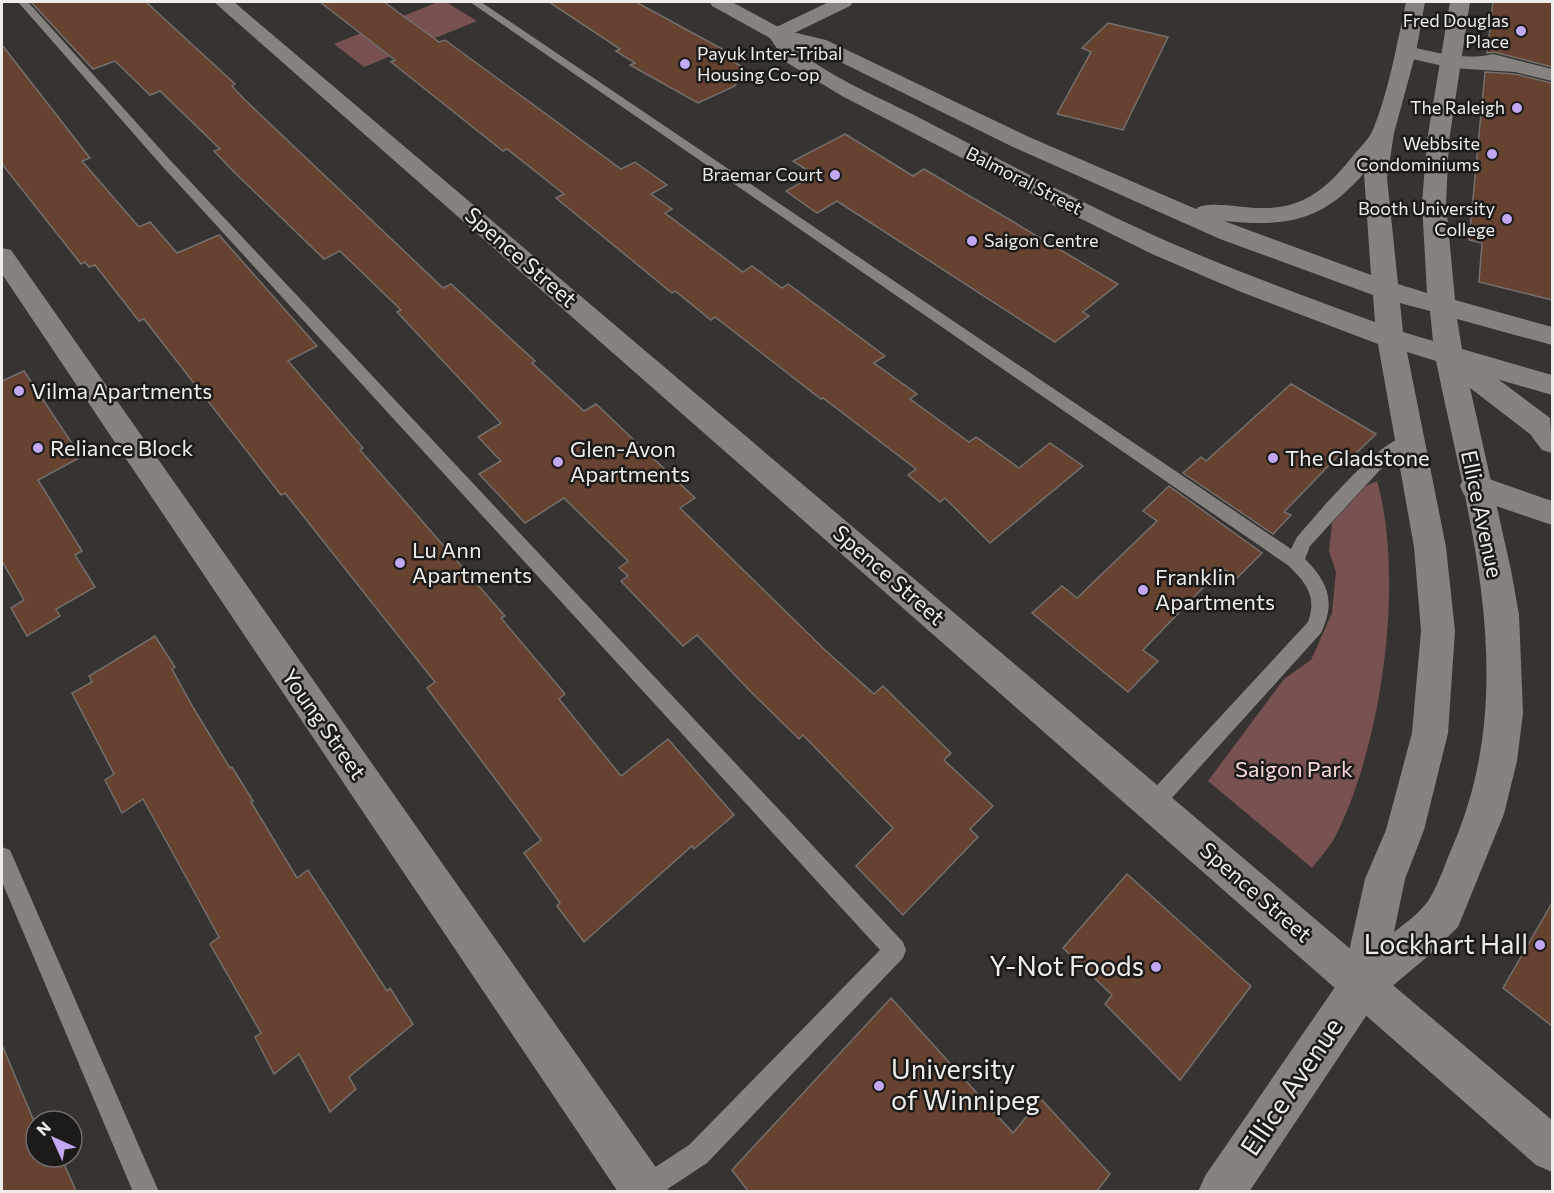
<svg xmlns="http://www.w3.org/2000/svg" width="1554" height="1193" viewBox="0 0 1554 1193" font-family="Commissioner,sans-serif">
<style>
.green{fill:#785250}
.building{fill:#664330;stroke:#746f6c;stroke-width:1.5}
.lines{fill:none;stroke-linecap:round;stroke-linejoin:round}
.service{fill:#86837f;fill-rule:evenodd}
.minor{fill:#86837f;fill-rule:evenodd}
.tertiary{fill:#86837f;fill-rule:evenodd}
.secondary{fill:#86837f;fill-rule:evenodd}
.poi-dot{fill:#c2a8f2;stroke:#1c1b1a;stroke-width:2}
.labels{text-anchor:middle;stroke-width:5;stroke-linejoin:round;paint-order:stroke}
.far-poi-label{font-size:18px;fill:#eeedea;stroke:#1c1b1a;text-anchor:end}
.far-street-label{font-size:18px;fill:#eeedea;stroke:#1c1b1a}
.street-label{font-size:22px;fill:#eeedea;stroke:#1c1b1a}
.poi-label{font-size:22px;fill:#eeedea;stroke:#1c1b1a;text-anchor:start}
.park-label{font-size:22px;fill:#f8d9d6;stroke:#1c1b1a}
.near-poi-label{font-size:27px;fill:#eeedea;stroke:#1c1b1a;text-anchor:end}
.near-street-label{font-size:27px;fill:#eeedea;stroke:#1c1b1a}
</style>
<rect width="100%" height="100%" fill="#363330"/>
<g class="green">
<polygon points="438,2 446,2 477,21 364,67 334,44"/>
<path d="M1377 481C1405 580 1382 747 1334 839 1328 849 1319 859 1312 868L1208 781 1284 679 1311 660 1332 613 1336 572 1329 551 1332 523 1366 486Z"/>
</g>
<g class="building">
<polygon points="31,2 146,2 235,84 232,86 243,98 443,288 451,284 535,361 532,363 584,411 596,404 695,498 680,508 825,650 874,694 883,686 951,753 944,760 993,806 970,829 978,837 903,915 856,866 893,828 803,735 799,739 751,692 697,635 683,646 621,581 628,576 619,568 628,561 564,498 525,523 479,474 501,461 478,437 501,423 397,312 401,310 340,251 324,259 233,171 214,151 220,149 160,91 150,95 115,61 93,69"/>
<polygon points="320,2 384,2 439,42 445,40 621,169 635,162 667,185 651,194 672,209 665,213 743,272 752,266 782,288 788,284 885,356 874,363 917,394 910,399 969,442 976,437 1019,468 1050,443 1083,466 990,543 945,498 940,502 908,475 916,469 823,398 821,399 715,317 711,320 675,291 672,293 556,198 564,194 507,149 503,151 391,62 395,60"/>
<polygon points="549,2 636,2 735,56 729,59 744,68 735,86 698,103 630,65 635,63 616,51 620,49"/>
<polygon points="1493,2 1552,2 1552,67 1494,52 1487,53"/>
<polygon points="1108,23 1168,37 1123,130 1057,114 1091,52 1082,48"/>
<polygon points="2,45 90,158 82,161 139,227 150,222 177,253 219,235 317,346 288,361 363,448 360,450 505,616 501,618 565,694 559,699 621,776 668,739 734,815 694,849 692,846 584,942 557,906 560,903 524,853 541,840 427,688 435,682 285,493 281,495 144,319 139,321 95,265 89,267 85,262 81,264 2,164"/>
<polygon points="1485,72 1515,74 1552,83 1552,300 1479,282 1482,243 1469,240"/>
<polygon points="845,134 913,176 924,169 1118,284 1083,312 1089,316 1055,342 837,201 817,213 786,191 815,175 793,161"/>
<polygon points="24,371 81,457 38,480 82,551 75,555 95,587 56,609 60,616 27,636 11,608 24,600 2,561 2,381"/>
<polygon points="1291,384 1376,434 1348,461 1339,455 1284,512 1291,515 1273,534 1183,473 1201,457 1206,461"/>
<polygon points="1169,486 1262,553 1237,578 1222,568 1143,650 1158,661 1128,692 1032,613 1062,586 1077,598 1157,521 1143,511"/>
<polygon points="155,636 175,667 172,669 194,709 230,768 232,767 253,801 251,802 297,878 308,870 387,991 390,988 413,1024 349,1077 356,1089 330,1112 299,1054 274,1074 255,1037 261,1033 210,944 219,937 143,799 122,813 105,780 114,774 72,693 92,682 89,676"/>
<polygon points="1127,874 1251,986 1180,1080 1105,1004 1112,995 1063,948"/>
<polygon points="1552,903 1552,1026 1503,988"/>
<polygon points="891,998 1013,1133 1041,1099 1110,1174 1097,1191 748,1191 732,1170"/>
<polygon points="2,1045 36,1126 36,1157 61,1157 76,1191 2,1191"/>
</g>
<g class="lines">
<g class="service">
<polygon points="18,2 28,2 170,160 903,942 906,950 903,958 707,1163 663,1192 630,1190 634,1181 689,1145 880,950 162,166"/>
<path d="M470 2H481L1291 549 1297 537C1316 516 1389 426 1417 435L1419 439 1417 443 1391 458 1310 546 1305 559C1328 582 1336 602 1321 633L1161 810 1154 813 1147 810 1144 803 1147 796 1308 622C1317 597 1307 584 1289 566Z"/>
<polygon points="2,847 10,850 159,1192 133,1192 2,882"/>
</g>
<g class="minor">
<polygon points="214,2 234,2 1552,1120 1552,1172 1536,1165"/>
<polygon points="829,2 853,2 850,6 784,38 770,38 767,34 770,30"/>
<polygon points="2,248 11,250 662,1176 669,1192 618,1192 2,274"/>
<polygon points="1449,347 1459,350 1550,418 1552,453 1542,450 1530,434 1439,364 1435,357 1439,350"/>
<polygon points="1475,474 1552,501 1552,525 1464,495 1460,486 1464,477"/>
</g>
<path class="tertiary" d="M1406 46C1436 52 1464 61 1493 54L1552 69V81L1515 72 1452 68 1399 56 1396 52 1399 48Z"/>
<path class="secondary" d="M710 2H732L784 30 826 40 1029 137 1196 209C1205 200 1244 208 1258 208 1304 210 1329 187 1356 152 1362 146 1369 138 1373 130 1389 90 1397 44 1406 2H1425L1416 52 1394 133 1387 178 1398 284 1427 293 1422 203 1427 141 1450 2H1470L1449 141 1446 203 1455 300 1552 327V345L1457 319 1462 349 1552 375V395L1466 370 1511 570 1519 615 1523 713 1517 761 1504 814 1458 927 1427 957 1378 998 1249 1192H1198L1205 1176 1344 974 1365 879 1386 830 1412 733 1421 631 1414 547 1378 344 1241 292 1152 254 1047 202 842 96 786 62 770 38 712 6ZM794 44 812 48 1013 147 1220 239 1373 295 1375 322C1307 297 1238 272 1171 243 1084 205 999 159 914 115 885 100 811 69 794 44ZM1364 173 1371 275 1224 221C1286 227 1322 222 1364 173ZM1400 303 1430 311 1433 341 1403 332ZM1407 352 1436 361C1469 522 1521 684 1454 843 1446 861 1440 881 1430 898 1423 910 1406 923 1394 932L1405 879 1424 830 1448 733 1455 631 1446 547Z"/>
</g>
<g class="poi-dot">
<circle cx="1521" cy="31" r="6"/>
<circle cx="685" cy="64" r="6"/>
<circle cx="1517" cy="108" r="6"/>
<circle cx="1492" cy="154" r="6"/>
<circle cx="835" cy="175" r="6"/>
<circle cx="1507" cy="219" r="6"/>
<circle cx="972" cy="241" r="6"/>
<circle cx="19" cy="391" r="6"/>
<circle cx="38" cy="448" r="6"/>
<circle cx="1273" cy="458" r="6"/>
<circle cx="558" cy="462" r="6"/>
<circle cx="400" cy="563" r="6"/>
<circle cx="1143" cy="590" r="6"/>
<circle cx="1540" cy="945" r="6"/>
<circle cx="1156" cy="967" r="6"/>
<circle cx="879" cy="1086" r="6"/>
</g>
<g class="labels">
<g class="far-poi-label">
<text x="1509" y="27">Fred Douglas<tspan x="1509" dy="21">Place</tspan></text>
<text x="697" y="60" text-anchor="start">Payuk Inter-Tribal<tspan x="697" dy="21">Housing Co-op</tspan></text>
<text x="1505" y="114">The Raleigh</text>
<text x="1480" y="150">Webbsite<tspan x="1480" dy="21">Condominiums</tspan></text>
<text x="823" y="181">Braemar Court</text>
<text x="1495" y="215">Booth University<tspan x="1495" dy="21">College</tspan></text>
<text x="984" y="247" text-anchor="start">Saigon Centre</text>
</g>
<g class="far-street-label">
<text transform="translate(1024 181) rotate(27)" y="6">Balmoral Street</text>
</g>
<g class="street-label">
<text transform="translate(521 257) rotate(41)" y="8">Spence Street</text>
<text transform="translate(1482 514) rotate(78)" y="8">Ellice Avenue</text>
<text transform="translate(889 575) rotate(41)" y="8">Spence Street</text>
<text transform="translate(324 724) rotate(55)" y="8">Young Street</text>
<text transform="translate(1256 892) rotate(41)" y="8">Spence Street</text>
</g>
<g class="poi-label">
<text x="31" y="399">Vilma Apartments</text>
<text x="50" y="456">Reliance Block</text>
<text x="570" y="457">Glen-Avon<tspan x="570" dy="25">Apartments</tspan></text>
<text x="1285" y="466">The Gladstone</text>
<text x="412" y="558">Lu Ann<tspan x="412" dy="25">Apartments</tspan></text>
<text x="1155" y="585">Franklin<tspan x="1155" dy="25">Apartments</tspan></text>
</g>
<g class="park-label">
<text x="1294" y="777">Saigon Park</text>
</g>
<g class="near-poi-label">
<text x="1528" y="954">Lockhart Hall</text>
<text x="1144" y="976">Y-Not Foods</text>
<text x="891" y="1079" text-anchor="start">University<tspan x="891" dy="31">of Winnipeg</tspan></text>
</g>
<g class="near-street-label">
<text transform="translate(1292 1087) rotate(-56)" y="9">Ellice Avenue</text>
</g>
</g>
<rect width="1554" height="1193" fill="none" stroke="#eeedea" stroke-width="6"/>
<g transform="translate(54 1139) rotate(315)"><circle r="28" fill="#1c1b1a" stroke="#706f6d" stroke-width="1.5"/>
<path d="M0-4.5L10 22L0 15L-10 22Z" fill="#c2a8f2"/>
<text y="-9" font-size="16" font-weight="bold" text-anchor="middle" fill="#eeedea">N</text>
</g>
</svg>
